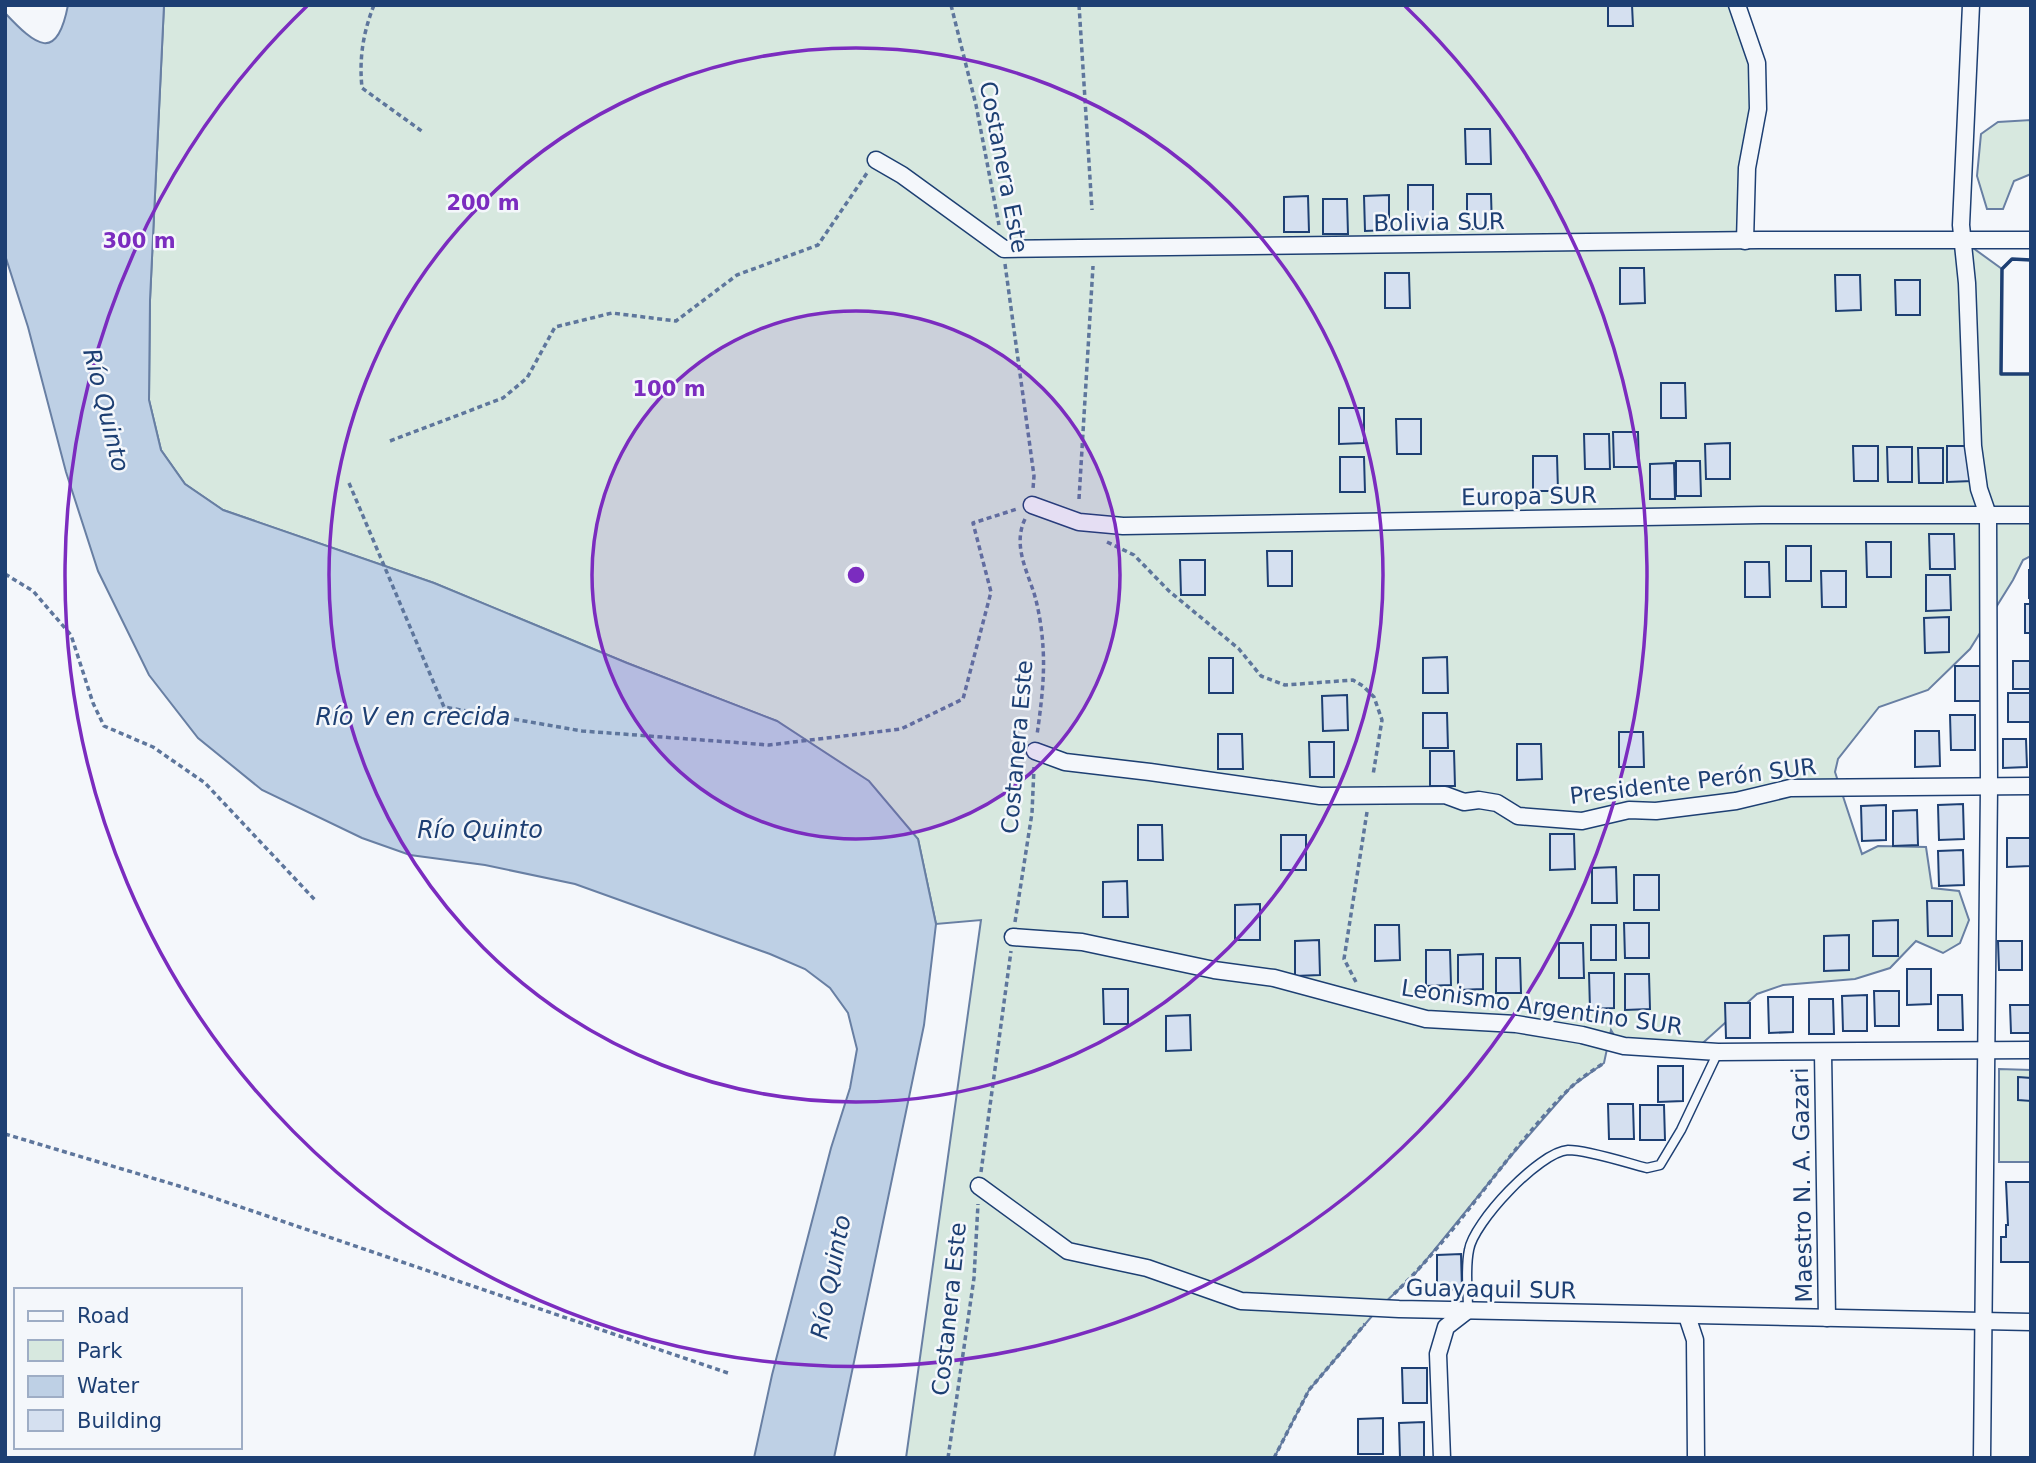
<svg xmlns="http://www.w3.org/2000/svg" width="2036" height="1463" viewBox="0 0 2036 1463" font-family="'DejaVu Sans',sans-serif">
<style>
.green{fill:#d7e8df;stroke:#687fa3;stroke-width:2}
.water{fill:#bed0e5;stroke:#687fa3;stroke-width:2}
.building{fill:#d5e0f0;stroke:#1d3f73;stroke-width:2}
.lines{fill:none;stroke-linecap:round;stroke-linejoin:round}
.lane-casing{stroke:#1d3f73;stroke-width:11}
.street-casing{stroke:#1d3f73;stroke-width:19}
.path{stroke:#5e769c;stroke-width:3.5;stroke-dasharray:5 3.5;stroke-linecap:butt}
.lane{stroke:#f4f7fb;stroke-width:8}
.street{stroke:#f4f7fb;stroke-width:16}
.wall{stroke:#1d3f73;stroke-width:3.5}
.ring{fill:none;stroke:#7b2cbf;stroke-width:3.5}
.labels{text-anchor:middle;stroke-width:5;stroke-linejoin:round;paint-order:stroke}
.street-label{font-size:23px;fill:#1d3f73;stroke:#f4f7fb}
.water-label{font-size:24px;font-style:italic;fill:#1d3f73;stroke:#f4f7fb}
.centre{fill:#7b2cbf;stroke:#f4f7fb;stroke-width:3.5}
.ring-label{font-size:21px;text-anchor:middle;font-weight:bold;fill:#7b2cbf;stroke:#f4f7fb;stroke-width:5;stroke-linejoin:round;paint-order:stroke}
</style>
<rect width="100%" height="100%" fill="#f4f7fb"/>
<g class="green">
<polygon points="164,5 1737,5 1757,63 1745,238 1962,240 2002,269 2001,374 2031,374 2031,556 2023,560 2013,580 1970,649 1928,690 1879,707 1838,759 1835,772 1862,854 1878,846 1926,847 1932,888 1959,891 1969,920 1960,943 1943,953 1916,941 1890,968 1855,979 1783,985 1757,994 1694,1051 1618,1042 1611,1030 1604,1063 1571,1087 1510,1157 1414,1275 1378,1309 1309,1390 1274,1458 906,1458 981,920 936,924 918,839 777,721 627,663 434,583 223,510 185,484 161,450 149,400 150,300"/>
<polygon points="2031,120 2031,174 2014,181 2003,209 1987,209 1977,176 1981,134 1998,122"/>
<polygon points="1999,1069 2031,1070 2031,1162 1999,1162"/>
</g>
<path class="water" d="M68 5H164L150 300 149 400 161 450 185 484 223 510 434 583 627 663 777 721 869 781 918 839 936 924 924 1025 834 1458H754L772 1375 831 1148 850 1088 857 1049 848 1013 830 988 805 969 770 954 575 884 485 865 410 855 362 838 262 790 198 738 149 675 98 571 66 472 28 327 5 255V13C36 46 57 63 68 5Z"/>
<g class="building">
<polygon points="1608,5 1632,5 1633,26 1608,26"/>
<polygon points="1465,129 1490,129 1491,164 1466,164"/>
<polygon points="1408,185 1433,185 1433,220 1408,221"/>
<polygon points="1467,194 1491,194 1492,229 1467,229"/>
<polygon points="1389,195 1389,230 1365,231 1364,196"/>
<polygon points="1308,196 1309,232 1284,232 1284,197"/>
<polygon points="1323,199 1347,199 1348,234 1323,234"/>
<polygon points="1620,268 1644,268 1645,303 1620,304"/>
<polygon points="1385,273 1409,273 1410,308 1385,308"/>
<polygon points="1835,275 1860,275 1861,310 1836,311"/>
<polygon points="1895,280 1920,280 1920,315 1896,315"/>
<polygon points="1661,383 1685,383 1686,418 1661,418"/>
<polygon points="1339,408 1364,408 1364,443 1339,444"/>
<polygon points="1396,419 1421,419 1421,454 1397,454"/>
<polygon points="1613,432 1638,432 1639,467 1614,467"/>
<polygon points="1584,434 1609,434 1610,469 1585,469"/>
<polygon points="1730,443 1730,479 1706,479 1705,444"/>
<polygon points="1853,446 1878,446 1878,481 1854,481"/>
<polygon points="1947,446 1971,446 1972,481 1947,482"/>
<polygon points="1887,447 1912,447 1912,482 1888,482"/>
<polygon points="1918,448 1943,448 1943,483 1919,483"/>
<polygon points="1533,456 1557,456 1558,491 1533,491"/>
<polygon points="1340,457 1364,457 1365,492 1340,492"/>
<polygon points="1676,461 1700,461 1701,496 1676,496"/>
<polygon points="1674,463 1675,499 1650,499 1650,464"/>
<polygon points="1929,534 1954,534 1955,569 1930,569"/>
<polygon points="1866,542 1891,542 1891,577 1867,577"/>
<rect x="1786" y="546" width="25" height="35"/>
<polygon points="1267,551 1292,551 1292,586 1268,586"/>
<polygon points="1180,560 1205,560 1205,595 1181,595"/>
<polygon points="1745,562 1769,562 1770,597 1745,597"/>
<rect x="2029" y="570" width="2" height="28"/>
<polygon points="1821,571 1846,571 1846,607 1822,607"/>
<polygon points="1926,575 1950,575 1951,610 1926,611"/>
<rect x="2025" y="604" width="6" height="29"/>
<polygon points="1949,617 1949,652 1925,653 1924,618"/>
<polygon points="1447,657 1448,693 1423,693 1423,658"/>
<rect x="1209" y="658" width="24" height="35"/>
<rect x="2013" y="661" width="18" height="28"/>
<rect x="1955" y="666" width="25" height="35"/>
<rect x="2008" y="693" width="23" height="29"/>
<polygon points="1347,695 1348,730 1323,731 1322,696"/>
<polygon points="1423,713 1447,713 1448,748 1423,748"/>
<polygon points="1950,715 1975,715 1975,750 1951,750"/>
<polygon points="1915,731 1939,731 1940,766 1915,767"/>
<polygon points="1619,732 1643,732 1644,767 1619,767"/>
<polygon points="1218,734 1242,734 1243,769 1218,769"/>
<polygon points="2003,739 2026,739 2027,767 2003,768"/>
<polygon points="1309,742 1334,742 1334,777 1310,777"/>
<polygon points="1517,744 1541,744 1542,779 1517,780"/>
<polygon points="1430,751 1454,751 1455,786 1430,786"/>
<polygon points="1963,804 1964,839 1939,840 1938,805"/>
<polygon points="1886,805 1886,840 1862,841 1861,806"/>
<polygon points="1917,810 1918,845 1893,846 1893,811"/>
<polygon points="1138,825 1162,825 1163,860 1138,860"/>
<polygon points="1550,834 1574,834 1575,869 1550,870"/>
<rect x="1281" y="835" width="25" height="35"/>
<polygon points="2007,838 2030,838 2030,866 2007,867"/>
<polygon points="1963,850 1964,885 1939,886 1938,851"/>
<polygon points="1616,867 1617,903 1592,903 1592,868"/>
<rect x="1634" y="875" width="25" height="35"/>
<polygon points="1127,881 1128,917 1103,917 1103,882"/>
<polygon points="1927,901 1952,901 1952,936 1928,936"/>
<polygon points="1260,904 1260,940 1235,940 1235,905"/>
<polygon points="1898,920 1898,956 1873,956 1873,921"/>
<polygon points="1624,923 1649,923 1649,958 1625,958"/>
<polygon points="1375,925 1399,925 1400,960 1375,961"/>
<rect x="1591" y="925" width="25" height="35"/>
<polygon points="1849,935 1849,970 1824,971 1824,936"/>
<polygon points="1319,940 1320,975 1295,976 1295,941"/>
<polygon points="1998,941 2022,941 2022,970 1999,970"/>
<polygon points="1559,943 1583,943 1584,978 1559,978"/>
<polygon points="1426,950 1450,950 1451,985 1426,986"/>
<polygon points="1483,954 1483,989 1458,990 1458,955"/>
<polygon points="1496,958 1520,958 1521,993 1496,993"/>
<polygon points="1907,969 1931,969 1931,1004 1907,1005"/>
<polygon points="1589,973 1614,973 1614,1008 1590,1009"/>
<polygon points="1625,974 1649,974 1650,1009 1625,1010"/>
<polygon points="1103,989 1128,989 1128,1024 1104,1024"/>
<polygon points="1874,991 1899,991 1899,1026 1875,1026"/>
<polygon points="1867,995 1867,1031 1843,1031 1842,996"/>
<polygon points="1938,995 1962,995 1963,1030 1938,1030"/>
<polygon points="1768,997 1793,997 1793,1032 1769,1033"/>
<polygon points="1809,999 1833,999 1834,1034 1809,1034"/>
<polygon points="1725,1003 1750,1003 1750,1038 1726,1038"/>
<polygon points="2010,1005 2031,1005 2031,1033 2011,1033"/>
<polygon points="1190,1015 1191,1050 1166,1051 1166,1016"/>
<polygon points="1658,1066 1683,1066 1683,1101 1658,1102"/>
<polygon points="2018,1077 2031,1078 2031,1101 2018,1100"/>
<polygon points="1608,1104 1633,1104 1634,1139 1609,1139"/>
<polygon points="1640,1105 1664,1105 1665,1140 1640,1140"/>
<polygon points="2006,1182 2031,1182 2031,1262 2001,1262 2001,1237 2006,1237 2006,1225 2008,1225"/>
<polygon points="1461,1254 1462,1289 1437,1290 1437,1255"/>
<polygon points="1402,1368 1427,1368 1427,1403 1403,1403"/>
<polygon points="1383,1418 1383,1454 1358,1454 1358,1419"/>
<polygon points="1424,1422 1424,1457 1400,1458 1399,1423"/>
</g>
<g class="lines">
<defs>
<path id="lane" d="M1468 1310C1468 1291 1465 1269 1469 1250 1473 1223 1539 1152 1568 1150 1588 1150 1627 1163 1647 1168L1660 1165 1681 1130 1718 1052"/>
<g id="street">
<polyline points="1737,5 1757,63 1758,109 1747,168 1745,241"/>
<polyline points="1971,5 1961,225 1967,283 1973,446 1979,489 1988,515 1989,787 1982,1458"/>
<polyline points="876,160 902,175 1004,249 1759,240 2031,240"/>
<polyline points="1032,505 1079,522 1123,526 1762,515 2031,515"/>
<polyline points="1035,751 1065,762 1150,772 1320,796 1445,795 1464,802 1479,800 1497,803 1518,816 1582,821 1629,810 1656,811 1736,801 1790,788 2031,786"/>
<polyline points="1013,937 1082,942 1214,970 1274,978 1426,1019 1516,1024 1582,1035 1624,1046 1718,1052 2031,1050"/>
<polyline points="1823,1052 1827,1318"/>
<polyline points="979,1186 1068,1251 1147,1268 1241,1301 1399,1309 2031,1322"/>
<polyline points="1687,1316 1695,1340 1696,1458"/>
<polyline points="1442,1458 1438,1354 1446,1327 1468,1310"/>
</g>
</defs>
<use href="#lane" class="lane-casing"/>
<use href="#street" class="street-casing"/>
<g class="path">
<path d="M374 5C363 33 359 58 362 88L423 132"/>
<polyline points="951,5 976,105 999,225"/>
<polyline points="1079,5 1092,210"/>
<polyline points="1005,264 1034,476 1033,489"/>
<polyline points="390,441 503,398 527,378 555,327 612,313 676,321 737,275 818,245 867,173"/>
<polyline points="349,483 444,707 582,731 769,745 901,729 963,699 991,592 973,523 1017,509"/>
<polyline points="1079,499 1093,266"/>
<path d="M1025 519C1013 544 1026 569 1034 593 1039 610 1042 630 1043 647 1045 677 1041 706 1037 735"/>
<polyline points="1107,542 1134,555 1169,591 1239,649 1261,676 1285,685 1353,680 1363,686 1374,697 1382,720 1373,775"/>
<polyline points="5,574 33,591 71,635 93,703 104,726 153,747 205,783 315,900"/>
<polyline points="1015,922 1032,813 1034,767"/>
<polyline points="1356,982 1344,959 1367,812"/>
<polyline points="5,1134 179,1186 728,1373"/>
<polyline points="981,1172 1011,951"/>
<path d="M1394 1294C1459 1232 1506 1152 1569 1089 1579 1079 1592 1071 1604 1063"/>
<polyline points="948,1458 974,1278 978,1204"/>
<polyline points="1274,1458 1309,1390 1365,1324"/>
</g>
<use href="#lane" class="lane"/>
<use href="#street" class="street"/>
<polyline class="wall" points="2031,260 2012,259 2002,269 2001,374 2031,374"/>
</g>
<circle cx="856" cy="575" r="264" fill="#7b2cbf" fill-opacity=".12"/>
<g class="ring">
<circle cx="856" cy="575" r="264"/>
<circle cx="856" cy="575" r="527"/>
<path d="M1405 6A791 791 0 1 1 307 6"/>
</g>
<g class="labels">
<g class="street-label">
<text transform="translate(1004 167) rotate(79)" y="8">Costanera Este</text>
<text transform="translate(1439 222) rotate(-1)" y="8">Bolivia SUR</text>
<text transform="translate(1529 496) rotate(-1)" y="8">Europa SUR</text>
<text transform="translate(1017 747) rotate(-85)" y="8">Costanera Este</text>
<text transform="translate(1693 781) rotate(-7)" y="8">Presidente Perón SUR</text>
<text transform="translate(1542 1007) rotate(8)" y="8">Leonismo Argentino SUR</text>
<text transform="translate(1802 1185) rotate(-91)" y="8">Maestro N. A. Gazari</text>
<text transform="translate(1491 1289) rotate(1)" y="8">Guayaquil SUR</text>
<text transform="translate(949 1309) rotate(-84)" y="8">Costanera Este</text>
</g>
<g class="water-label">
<text transform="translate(106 410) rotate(76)" y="8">Río Quinto</text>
<text x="413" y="725">Río V en crecida</text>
<text x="480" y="838">Río Quinto</text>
<text transform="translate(831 1277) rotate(-79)" y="8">Río Quinto</text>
</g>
</g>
<circle cx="856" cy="575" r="10" class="centre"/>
<g class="ring-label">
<text x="483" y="210">200 m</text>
<text x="139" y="248">300 m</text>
<text x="669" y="396">100 m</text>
</g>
<rect width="2036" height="1463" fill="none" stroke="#1d3f73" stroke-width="14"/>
<rect x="14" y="1288" width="228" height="161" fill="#f4f7fb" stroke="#9eadc5" stroke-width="2"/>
<rect x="28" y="1311" width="35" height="10" fill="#f4f7fb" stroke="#9eadc5" stroke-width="2"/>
<text x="77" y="1323" font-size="21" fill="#1d3f73">Road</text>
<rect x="28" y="1340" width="35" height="21" fill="#d7e8df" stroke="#9eadc5" stroke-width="2"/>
<text x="77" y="1358" font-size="21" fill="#1d3f73">Park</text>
<rect x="28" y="1376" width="35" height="21" fill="#bed0e5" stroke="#9eadc5" stroke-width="2"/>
<text x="77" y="1393" font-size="21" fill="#1d3f73">Water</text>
<rect x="28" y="1410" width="35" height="21" fill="#d5e0f0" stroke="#9eadc5" stroke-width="2"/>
<text x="77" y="1428" font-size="21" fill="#1d3f73">Building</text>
</svg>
